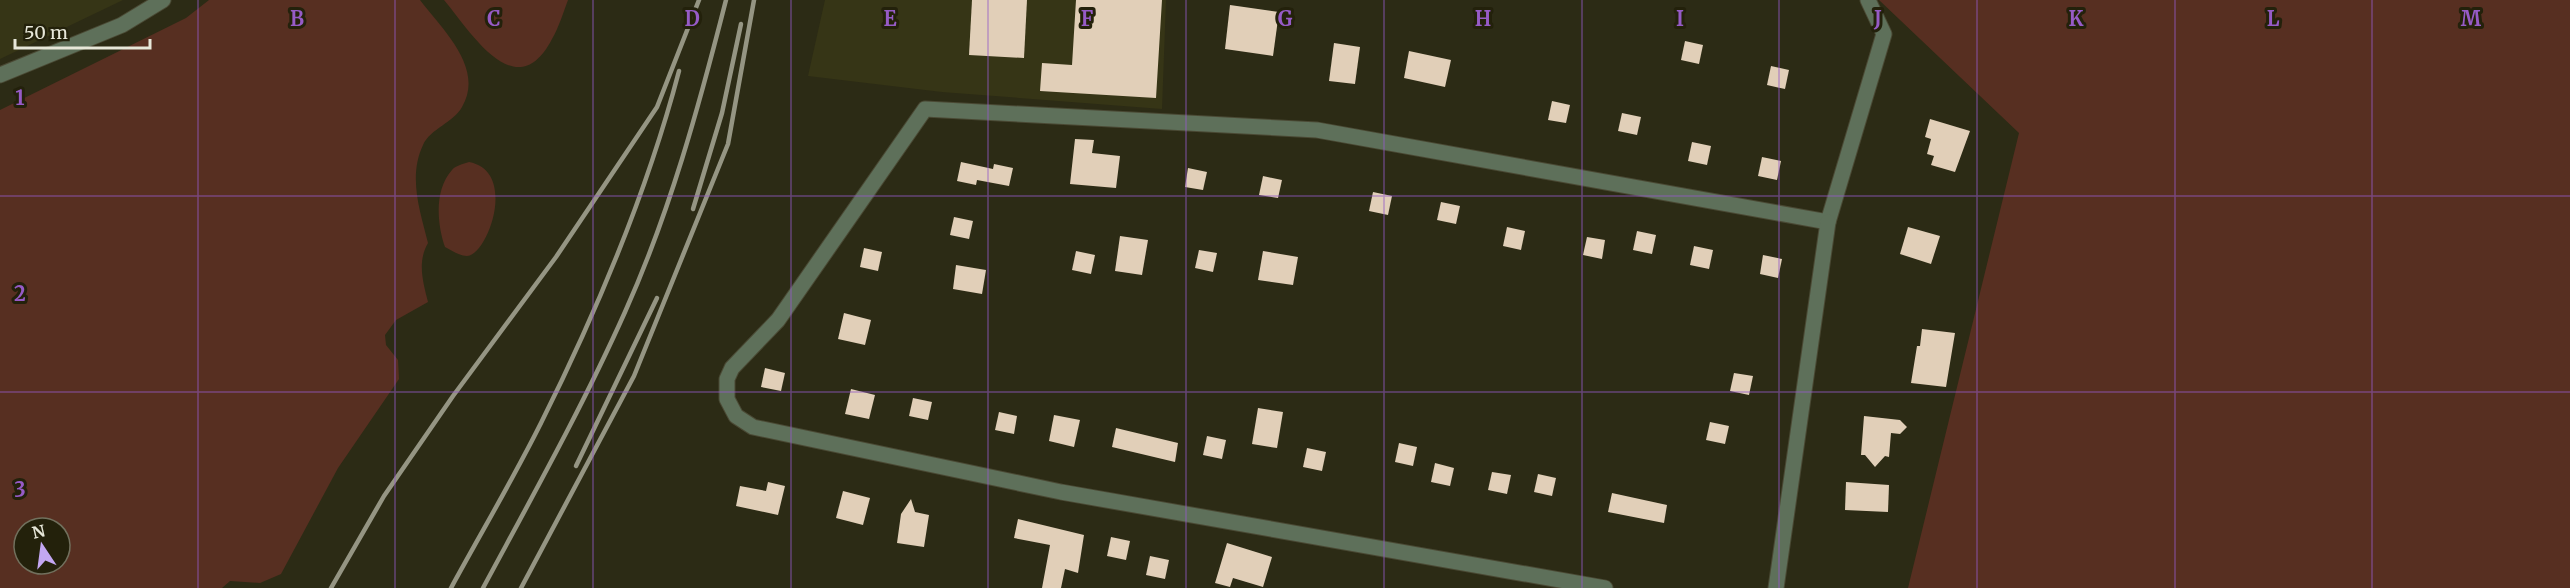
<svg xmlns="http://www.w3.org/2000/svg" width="2570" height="588" viewBox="0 0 2570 588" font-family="Merriweather,serif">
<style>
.built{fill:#363516}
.green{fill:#572f21;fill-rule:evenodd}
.building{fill:#e1cfb8}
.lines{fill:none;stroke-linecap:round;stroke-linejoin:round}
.minor-casing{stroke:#4a4934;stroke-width:17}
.minor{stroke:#5e705a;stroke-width:15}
.rail{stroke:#959583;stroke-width:4.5}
.grid{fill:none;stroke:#965bc6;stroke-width:1.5;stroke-opacity:0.55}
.grid-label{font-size:20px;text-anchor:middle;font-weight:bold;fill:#965bc6;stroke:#23210b;stroke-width:6;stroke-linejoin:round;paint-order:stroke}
</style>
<rect width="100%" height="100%" fill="#2c2b15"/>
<g class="built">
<polygon points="0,0 123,0 0,59"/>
<polygon points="825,0 1166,0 1162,109 942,92 808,76"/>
</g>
<g class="green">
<path d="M209 0H420C442 29 485 68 462 107 454 122 430 129 423 145 408 177 420 211 428 243 417 262 423 282 428 302L396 320 385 335 386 345 398 360 399 379 338 468 281 574 260 583 230 581 222 588H0V110L186 18ZM24 528H60V564H24Z"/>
<path d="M444 0H568C563 13 559 27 552 39 516 108 471 32 444 0Z"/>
<polygon points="1879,0 2570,0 2570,588 1908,588 2019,133"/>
<path d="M469 162C518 171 488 255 467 256 460 256 451 250 445 247 437 224 434 190 452 170 455 166 463 164 469 162Z"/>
</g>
<g class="building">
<polygon points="972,0 1027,0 1024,58 969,55"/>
<polygon points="1076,0 1162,0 1156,98 1040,91 1042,63 1072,65"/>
<polygon points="1230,5 1279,12 1273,56 1225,49"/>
<polygon points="1685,41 1703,45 1699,64 1681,60"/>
<polygon points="1334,43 1360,47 1355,84 1329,81"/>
<polygon points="1409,51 1451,60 1445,87 1404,78"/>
<polygon points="1771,66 1789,70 1785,89 1767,85"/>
<polygon points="1552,101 1570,105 1566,123 1548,120"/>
<polygon points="1622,113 1641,117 1637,135 1618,131"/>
<polygon points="1930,119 1970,131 1955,172 1931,165 1934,156 1927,154 1931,139 1925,137"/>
<polygon points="1075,139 1094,140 1092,153 1120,156 1116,188 1070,184"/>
<polygon points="1692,142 1711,146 1707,165 1688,161"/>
<polygon points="1762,157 1781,161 1777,180 1758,176"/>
<polygon points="961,162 993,169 994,164 1013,168 1009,186 977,180 976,185 957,181"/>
<polygon points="1188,168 1207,172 1203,190 1185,187"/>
<polygon points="1263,176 1282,180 1278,198 1259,195"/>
<polygon points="1373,192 1392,196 1388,215 1369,211"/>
<polygon points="1441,202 1460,206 1456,224 1437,220"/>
<polygon points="954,217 973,221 969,239 950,235"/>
<polygon points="1507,227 1525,231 1521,250 1503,246"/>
<polygon points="1908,227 1940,236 1931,264 1900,254"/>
<polygon points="1637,231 1656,235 1652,254 1633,250"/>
<polygon points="1120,236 1148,240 1142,275 1115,271"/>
<polygon points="1587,237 1605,240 1602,259 1583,255"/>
<polygon points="1694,246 1713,250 1709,269 1690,265"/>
<polygon points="864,248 882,252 878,271 860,267"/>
<polygon points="1199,250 1217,253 1213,272 1195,268"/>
<polygon points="1076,251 1095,255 1091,274 1072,270"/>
<polygon points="1263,251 1298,257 1293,285 1258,280"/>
<polygon points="1763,255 1782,259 1778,278 1760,274"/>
<polygon points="956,265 986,270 982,294 953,289"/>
<polygon points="844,313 871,320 865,345 838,339"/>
<polygon points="1922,329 1955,333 1946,387 1911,383 1917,346 1920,346"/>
<polygon points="765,368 785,373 781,391 761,387"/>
<polygon points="1734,373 1753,376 1749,395 1730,391"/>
<polygon points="851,389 875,395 869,419 845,414"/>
<polygon points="913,398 932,402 928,420 909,416"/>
<polygon points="1258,408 1283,412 1277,448 1252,444"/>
<polygon points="999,412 1017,416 1014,434 995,430"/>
<polygon points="1054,415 1080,420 1074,447 1049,441"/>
<polygon points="1864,416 1900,420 1907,427 1900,434 1891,433 1889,457 1885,456 1875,467 1865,455 1861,455"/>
<polygon points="1710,422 1729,426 1725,444 1706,440"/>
<polygon points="1116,428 1178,443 1175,462 1112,447"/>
<polygon points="1207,436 1226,440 1222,459 1203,455"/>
<polygon points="1399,443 1417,447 1413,466 1395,462"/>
<polygon points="1307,448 1326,452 1322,471 1303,467"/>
<polygon points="1435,463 1454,468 1450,486 1431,482"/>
<polygon points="1492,472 1511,475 1507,494 1488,490"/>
<polygon points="1538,474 1556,478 1552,496 1534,492"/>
<polygon points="768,482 785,486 778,515 736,506 740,486 766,491"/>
<polygon points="1846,482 1889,485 1888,512 1845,510"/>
<polygon points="843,491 870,498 863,525 836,518"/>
<polygon points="1612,493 1667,505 1664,523 1608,512"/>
<polygon points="911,499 915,512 929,515 924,547 897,543 901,514"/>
<polygon points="1018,519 1084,535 1078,573 1065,569 1061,588 1042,588 1050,545 1014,538"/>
<polygon points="1111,537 1130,541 1126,560 1107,556"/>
<polygon points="1227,543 1272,557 1263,587 1233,578 1230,587 1215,583"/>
<polygon points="1150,556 1169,560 1165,579 1146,575"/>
</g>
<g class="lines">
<defs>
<g id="minor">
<polyline points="0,75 122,25 163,0"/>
<polyline points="1605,588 1061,492 753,427 736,416 727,399 727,379 732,368 778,320 925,109 1317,130 1828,222 1884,34 1868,0"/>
<polyline points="1776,588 1828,222"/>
</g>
</defs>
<use href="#minor" class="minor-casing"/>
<use href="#minor" class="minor"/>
<g class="rail">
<polyline points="693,209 722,113 741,24"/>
<polyline points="576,466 657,298"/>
<polyline points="331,588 384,496 453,396 556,257 657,107 699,0"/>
<path d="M451 588C481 533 513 479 541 423 597 311 647 193 679 71"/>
<path d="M483 588C532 497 583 406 625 312 670 212 699 106 726 0"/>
<polyline points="521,588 634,376 728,144 754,0"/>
</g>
</g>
<path class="grid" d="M198 0V588M395 0V588M593 0V588M791 0V588M988 0V588M1186 0V588M1384 0V588M1582 0V588M1779 0V588M1977 0V588M2175 0V588M2372 0V588M0 196H2570M0 392H2570"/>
<g class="grid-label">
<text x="297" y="26">B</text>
<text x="494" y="26">C</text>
<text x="692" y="26">D</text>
<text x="890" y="26">E</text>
<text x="1087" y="26">F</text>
<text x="1285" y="26">G</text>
<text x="1483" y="26">H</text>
<text x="1680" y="26">I</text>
<text x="1878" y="26">J</text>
<text x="2076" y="26">K</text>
<text x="2273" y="26">L</text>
<text x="2471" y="26">M</text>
<text x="20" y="105">1</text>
<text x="20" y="301">2</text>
<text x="20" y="497">3</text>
</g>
<g transform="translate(42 546) rotate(347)"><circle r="28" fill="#23210b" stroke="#71705d" stroke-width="1.5"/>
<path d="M0-4.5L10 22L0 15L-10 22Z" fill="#c3a7f2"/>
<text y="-9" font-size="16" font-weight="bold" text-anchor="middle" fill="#e7e7d9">N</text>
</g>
<path d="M15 39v9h135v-9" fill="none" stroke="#e7e7d9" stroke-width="3"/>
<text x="24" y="39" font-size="18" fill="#e7e7d9" stroke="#23210b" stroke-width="4.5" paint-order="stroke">50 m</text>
</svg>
